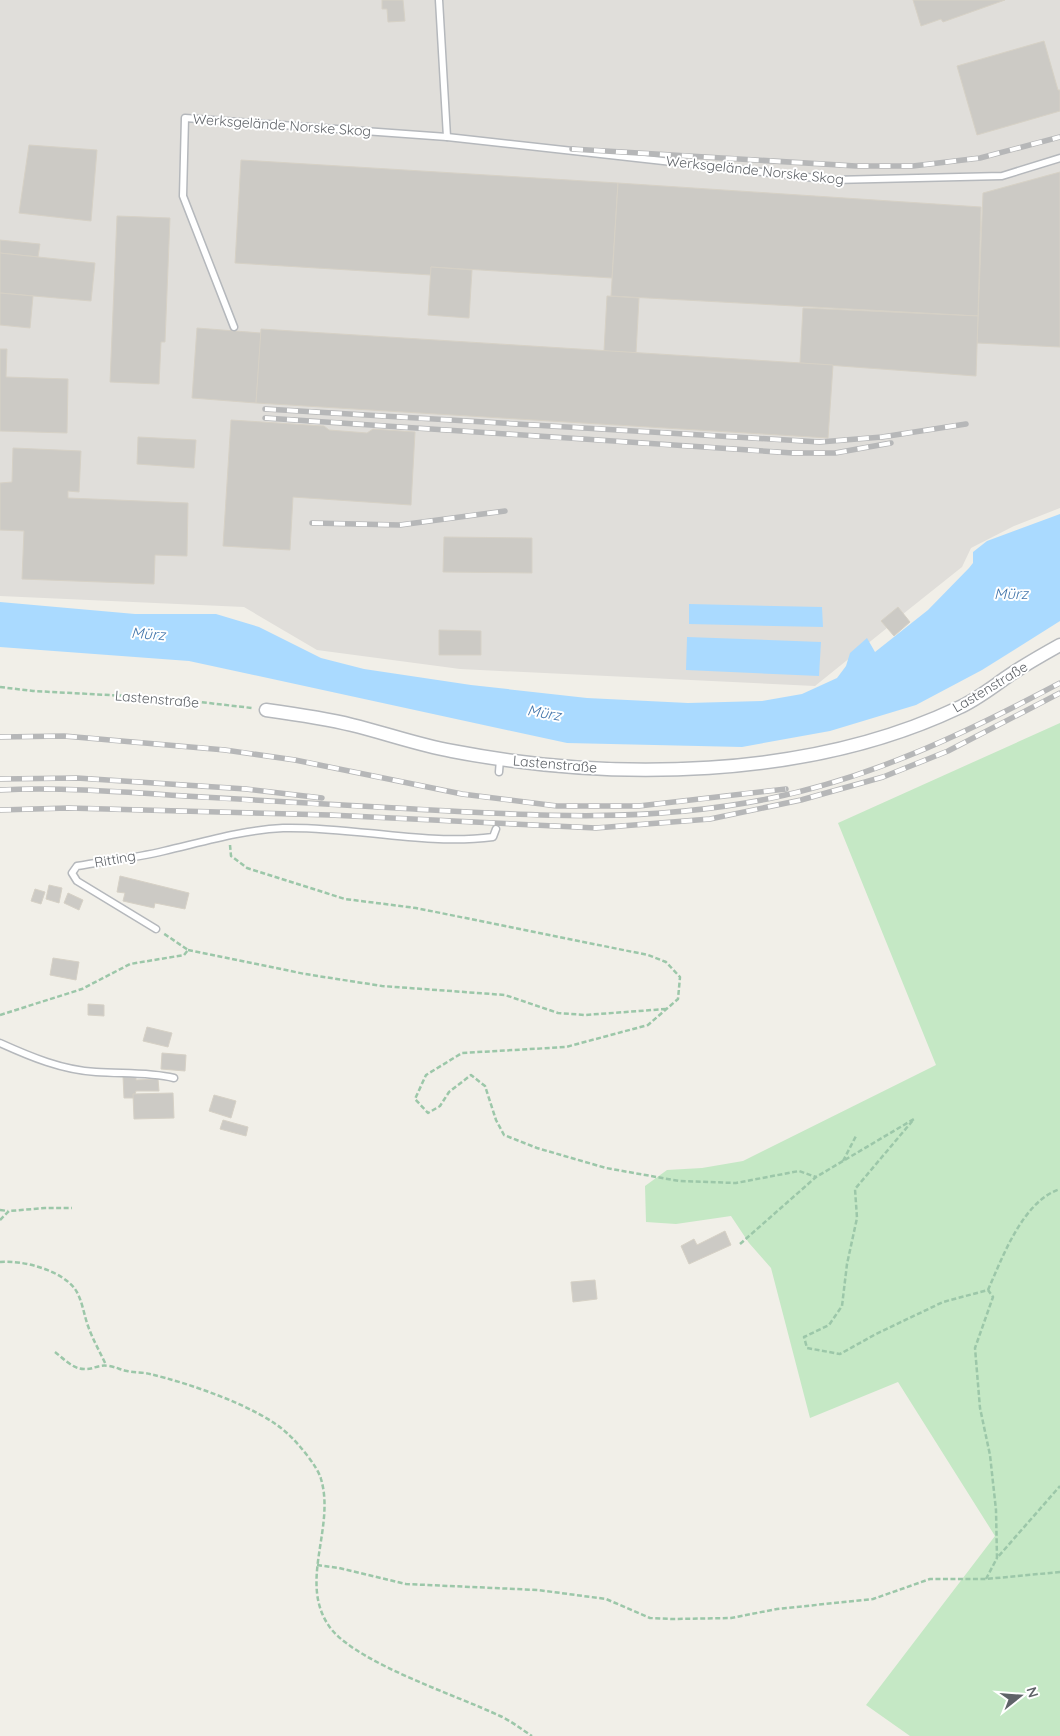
<svg xmlns="http://www.w3.org/2000/svg" width="1060" height="1736" viewBox="0 0 1060 1736" font-family="Quicksand,sans-serif">
<style>
.industrial{fill:#e0deda}
.green{fill:#c5e8c5}
.water{fill:#aadaff}
.building{fill:#cccac5;stroke:#d6d1c6}
.lines{fill:none;stroke-linecap:round;stroke-linejoin:round}
.lane-casing{stroke:#b5b8bc;stroke-width:9}
.street-casing{stroke:#b5b8bc;stroke-width:15}
.path{stroke:#9cc7a9;stroke-width:2.5;stroke-dasharray:5 2.5;stroke-linecap:butt}
.lane{stroke:#fff;stroke-width:6}
.street{stroke:#fff;stroke-width:12}
.rail-casing{stroke:#b6b7b8;stroke-width:5.5}
.rail{stroke:#fff;stroke-width:4;stroke-dasharray:11;stroke-linecap:butt}
.labels{text-anchor:middle;stroke-width:4;stroke-linejoin:round;paint-order:stroke}
.street-label{font-size:14px;fill:#5f6368;stroke:#fff}
.water-label{font-size:15px;font-style:italic;fill:#4174aa;stroke:#fff}
</style>
<rect width="100%" height="100%" fill="#f1efe8"/>
<polygon class="industrial" points="0,0 1060,0 1060,508 1014,526 971,548 962,567 903,614 898,608 882,621 887,628 815,686 460,669 317,650 244,607 0,596"/>
<polygon class="green" points="1060,723 1060,1736 910,1736 866,1705 995,1536 898,1382 810,1418 771,1268 749,1243 731,1216 676,1224 646,1222 645,1186 667,1170 702,1168 743,1161 936,1065 838,823"/>
<g class="water">
<polygon points="1060,514 1060,621 982,670 916,705 830,731 742,747 567,743 189,661 0,647 0,602 135,614 216,614 259,627 321,658 364,669 471,685 587,698 688,703 762,701 802,694 837,678 846,666 850,653 867,638 875,652 928,610 969,568 973,563 973,552 987,541"/>
<polygon points="689,604 822,607 823,627 689,624"/>
<polygon points="687,637 821,642 819,676 686,670"/>
</g>
<g class="building">
<polygon points="382,0 403,0 405,21 388,22 387,9 382,9"/>
<polygon points="913,0 1005,0 943,22 941,19 921,26"/>
<polygon points="1044,41 1058,90 1060,90 1060,111 977,135 957,66"/>
<polygon points="29,145 97,150 91,221 19,213"/>
<polygon points="241,160 618,183 612,278 431,267 431,275 235,263"/>
<polygon points="1060,172 1060,347 977,343 983,193"/>
<polygon points="618,183 981,207 978,316 611,296"/>
<polygon points="117,216 170,218 165,342 161,342 159,384 110,382"/>
<polygon points="0,240 40,244 38,257 0,253"/>
<polygon points="0,253 95,263 91,301 0,293"/>
<polygon points="431,267 472,270 469,318 428,315"/>
<polygon points="0,293 33,296 30,328 0,325"/>
<polygon points="607,296 639,298 636,353 604,351"/>
<polygon points="803,308 978,316 976,376 800,363"/>
<polygon points="197,328 261,333 256,403 192,398"/>
<polygon points="261,329 833,365 828,438 256,403"/>
<polygon points="0,349 7,349 6,377 68,379 67,433 0,431"/>
<polygon points="231,420 324,426 329,430 367,433 373,429 415,432 411,505 293,497 290,550 223,546"/>
<polygon points="138,437 196,440 194,468 137,464"/>
<polygon points="13,448 81,451 79,492 68,491 68,498 188,503 187,556 155,555 154,584 22,579 24,531 0,530 0,483 12,482"/>
<polygon points="444,537 532,538 532,573 443,572"/>
<polygon points="898,607 910,622 894,636 881,621"/>
<polygon points="439,630 481,631 481,655 439,655"/>
<polygon points="120,876 189,893 185,909 155,903 154,908 123,901 125,893 117,892"/>
<polygon points="49,885 62,888 59,903 46,899"/>
<polygon points="35,889 45,892 41,904 31,901"/>
<polygon points="68,893 83,900 79,910 64,903"/>
<polygon points="53,958 79,962 76,980 50,975"/>
<polygon points="88,1004 104,1005 104,1016 88,1015"/>
<polygon points="147,1027 172,1033 168,1047 143,1041"/>
<polygon points="162,1053 186,1055 185,1071 161,1069"/>
<polygon points="136,1075 136,1080 158,1079 159,1091 136,1091 134,1098 124,1098 123,1076"/>
<polygon points="173,1093 174,1118 134,1119 133,1094"/>
<polygon points="214,1095 236,1101 231,1118 209,1111"/>
<polygon points="223,1120 248,1127 246,1136 220,1129"/>
<polygon points="725,1231 731,1245 689,1264 681,1246 694,1239 697,1245"/>
<polygon points="595,1280 597,1299 573,1302 571,1282"/>
</g>
<g class="lines">
<defs>
<g id="lane">
<polyline points="439,0 447,137"/>
<polyline points="234,327 183,196 185,118 447,137 833,180 1002,176 1060,158"/>
<polyline points="499,772 500,759"/>
<path d="M156 929 77 881 72 873 77 866C106 861 135 858 164 851 203 842 243 830 283 828 353 826 423 846 493 837L496 829"/>
<path d="M0 1043C31 1057 62 1070 96 1072 123 1074 148 1072 174 1078"/>
</g>
<path id="street" d="M266 710C295 714 324 718 352 725 385 733 418 745 452 751 613 782 808 779 958 708 976 700 991 688 1007 677 1024 665 1042 655 1060 645"/>
</defs>
<use href="#lane" class="lane-casing"/>
<use href="#street" class="street-casing"/>
<g class="path">
<polyline points="0,687 33,691 165,698 252,708"/>
<polyline points="230,845 231,856 247,868 345,899 416,908 648,955 666,962 680,977 678,999 648,1025 566,1047 462,1053 426,1075 415,1099 428,1113 440,1106 449,1092 471,1075 485,1086 496,1120 504,1135 537,1148 606,1168 679,1181 736,1183 799,1171 816,1177"/>
<polyline points="188,950 305,974 382,986 505,995 558,1013 585,1015 666,1009"/>
<polyline points="0,1015 82,989 130,964 184,955 188,950 163,933"/>
<polyline points="843,1161 856,1136"/>
<polyline points="0,1210 8,1211"/>
<polyline points="0,1220 9,1211 45,1208 72,1208"/>
<polyline points="740,1244 816,1177 914,1119 855,1189 857,1218 847,1264 842,1306 829,1325 804,1337 807,1348 840,1354 876,1334 943,1302 988,1290 993,1297 975,1348 980,1408 990,1455 996,1510 997,1558 1060,1486"/>
<path d="M0 1262C23 1260 61 1270 75 1289 82 1299 84 1315 88 1326 93 1340 100 1352 106 1365"/>
<path d="M988 1290C1003 1256 1023 1201 1060 1189"/>
<path d="M55 1352C64 1359 73 1369 84 1369 93 1370 98 1364 109 1366 116 1367 121 1370 127 1371 135 1373 143 1372 150 1374 188 1383 260 1407 288 1434 298 1443 318 1467 321 1479 336 1529 296 1585 332 1630 362 1665 456 1695 500 1716 511 1721 521 1729 532 1736"/>
<polyline points="317,1565 339,1568 406,1584 538,1590 606,1599 650,1618 672,1619 731,1618 777,1609 873,1599 930,1579 986,1579 1060,1572"/>
<polyline points="986,1579 997,1558"/>
</g>
<use href="#lane" class="lane"/>
<use href="#street" class="street"/>
<defs>
<g id="rail">
<polyline points="572,149 856,166 913,166 980,158 1060,137"/>
<polyline points="265,409 820,442 882,437 966,424"/>
<polyline points="265,418 793,453 835,453 891,443"/>
<polyline points="312,523 400,525 505,511"/>
<polyline points="0,737 64,736 225,750 295,760 462,794 557,806 639,806 786,789"/>
<polyline points="0,779 77,778 246,789 322,798"/>
<path d="M0 790C62 787 124 792 185 796 262 801 338 805 414 809 536 816 647 823 767 799 872 778 966 733 1060 683"/>
<polyline points="0,810 68,808 330,815 596,828 710,819 801,800 883,777 948,751 1060,693"/>
</g>
</defs>
<use href="#rail" class="rail-casing"/>
<use href="#rail" class="rail"/>
</g>
<g class="labels">
<g class="street-label">
<text transform="translate(282 125) rotate(4)" y="5">Werksgelände Norske Skog</text>
<text transform="translate(755 170) rotate(6)" y="5">Werksgelände Norske Skog</text>
<text transform="translate(990 687) rotate(-31)" y="5">Lastenstraße</text>
<text transform="translate(157 699) rotate(5)" y="5">Lastenstraße</text>
<text transform="translate(555 764) rotate(5)" y="5">Lastenstraße</text>
<text transform="translate(115 859) rotate(-10)" y="5">Ritting</text>
</g>
<g class="water-label">
<text x="1011" y="599">Mürz</text>
<text transform="translate(148 634) rotate(4)" y="5">Mürz</text>
<text transform="translate(544 713) rotate(10)" y="5">Mürz</text>
</g>
</g>
<g transform="translate(1020 1696) rotate(73)" stroke="#ffffff" stroke-width="4" paint-order="stroke">
<path d="M0-4L9 19L0 12L-9 19Z" fill="#5f6368"/>
<text y="-8" font-size="14" font-weight="bold" text-anchor="middle" fill="#5f6368">N</text>
</g>
</svg>
